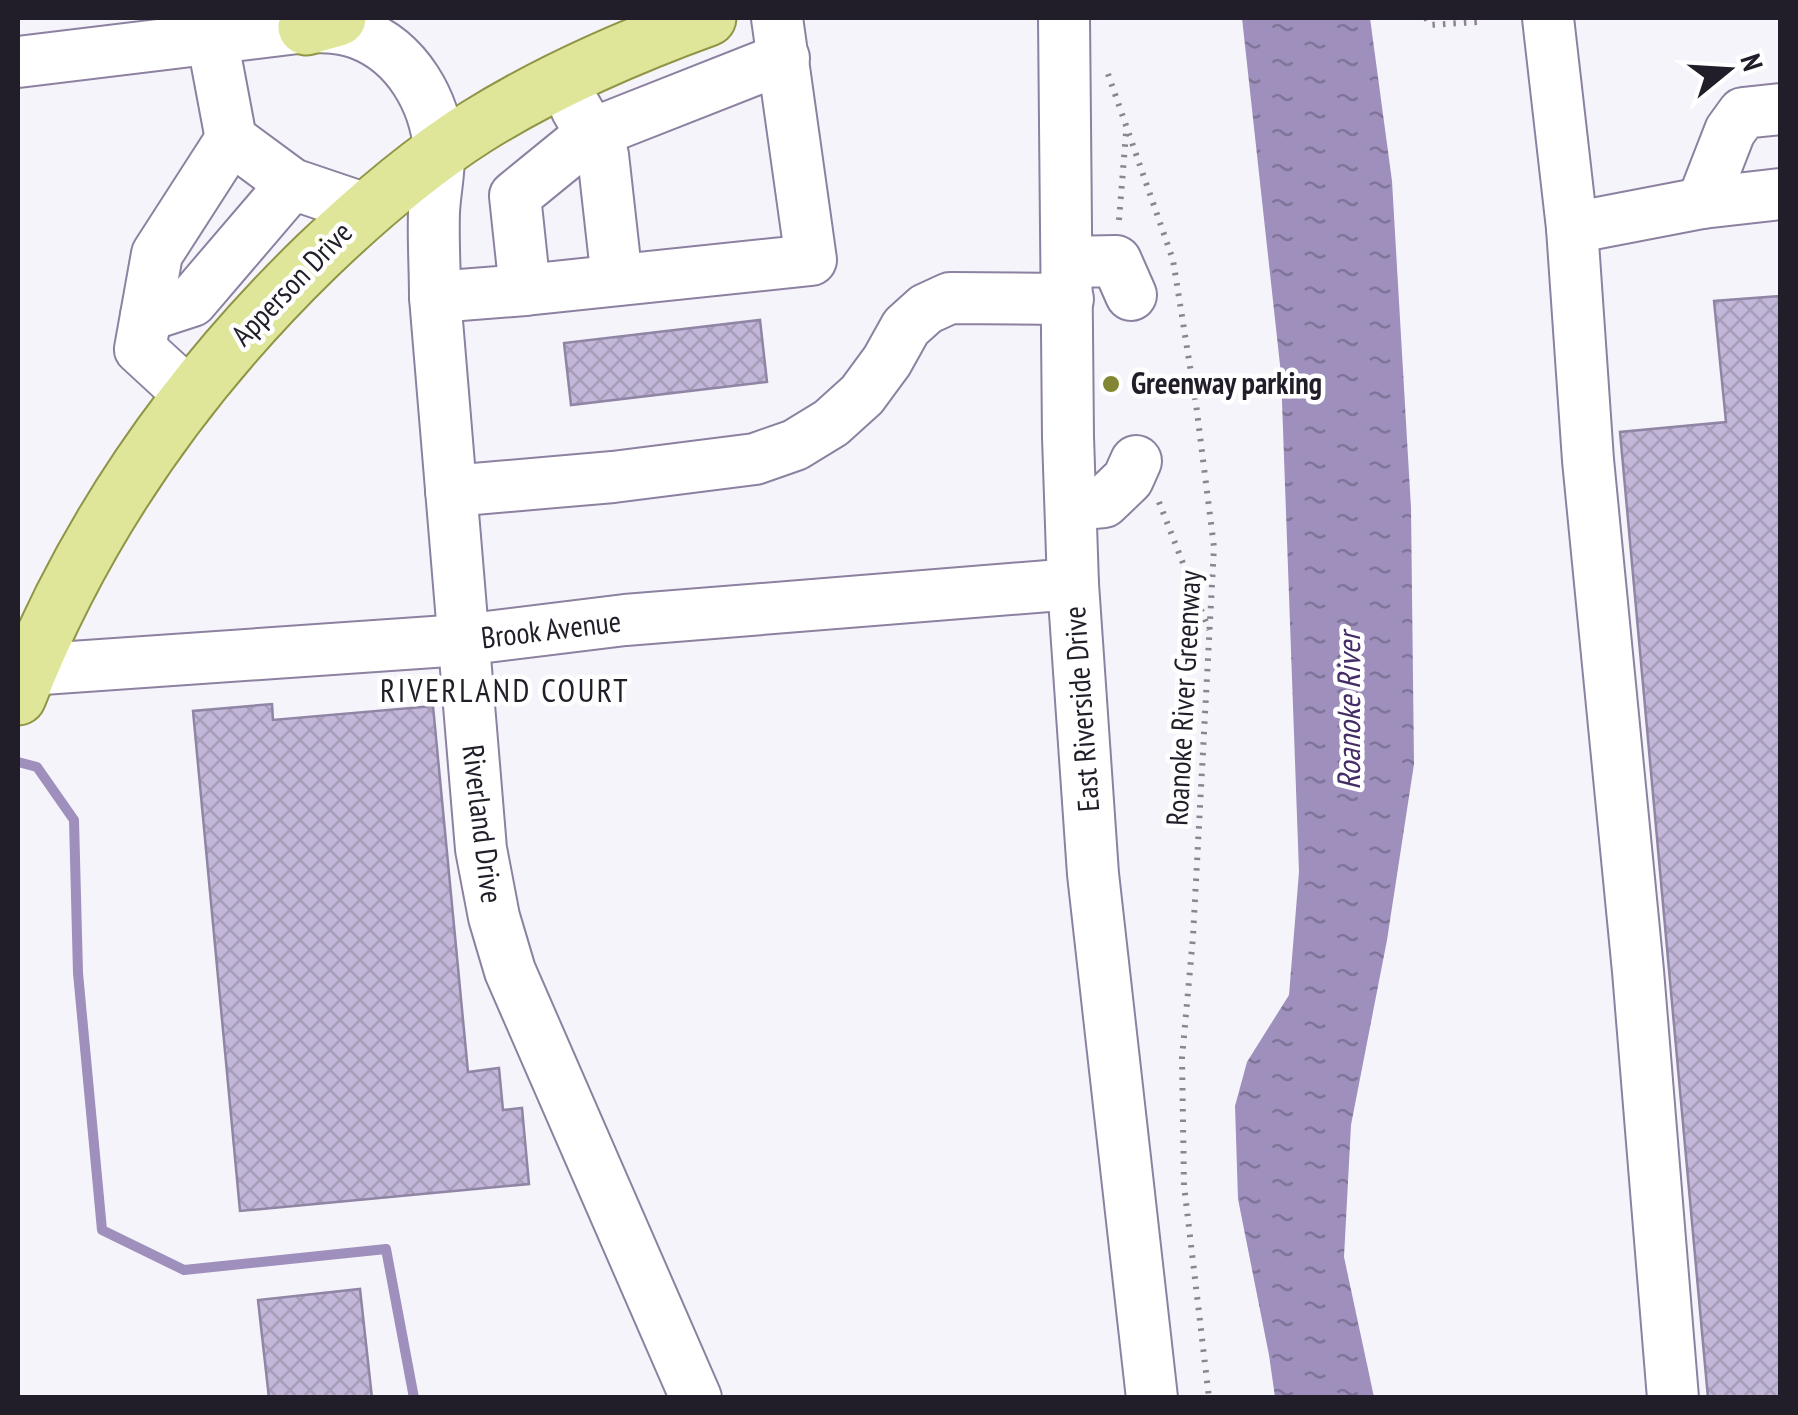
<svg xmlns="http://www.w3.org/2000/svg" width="1798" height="1415" viewBox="0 0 1798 1415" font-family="'PT Sans Narrow',sans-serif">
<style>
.water{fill:url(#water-ripples)}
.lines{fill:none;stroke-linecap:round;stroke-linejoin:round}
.stream{stroke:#9f8fbc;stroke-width:10}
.building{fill:url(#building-cross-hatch);stroke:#9085a4;stroke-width:2.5}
.minor-casing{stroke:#8c81a0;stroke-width:54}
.major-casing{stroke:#909546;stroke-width:59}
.path{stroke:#898690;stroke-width:6;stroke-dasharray:2.5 8;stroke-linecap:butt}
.minor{stroke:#fff;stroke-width:50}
.major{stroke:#e0e699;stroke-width:55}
.poi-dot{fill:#808631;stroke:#fff;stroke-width:4}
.labels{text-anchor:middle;stroke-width:9;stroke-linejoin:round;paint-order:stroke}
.street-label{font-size:30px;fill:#211d29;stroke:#fff}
.poi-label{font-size:30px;font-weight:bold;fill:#211d29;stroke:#fff;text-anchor:start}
.neighbourhood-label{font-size:32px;letter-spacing:2.5px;fill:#211d29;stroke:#fff}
.water-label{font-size:32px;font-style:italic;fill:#442c65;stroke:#fff}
</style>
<defs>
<pattern id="water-ripples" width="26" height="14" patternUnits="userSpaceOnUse" patternTransform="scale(2.5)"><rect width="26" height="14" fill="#9f8fbc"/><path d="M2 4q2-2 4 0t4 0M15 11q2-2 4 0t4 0" fill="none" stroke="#817499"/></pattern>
<pattern id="building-cross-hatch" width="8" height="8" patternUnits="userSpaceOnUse" patternTransform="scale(2.5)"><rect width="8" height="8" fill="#c2b7d8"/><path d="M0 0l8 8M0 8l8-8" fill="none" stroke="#a69db9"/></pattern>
</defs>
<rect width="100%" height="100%" fill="#f6f4fb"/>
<polygon class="water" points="1242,18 1370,18 1392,181 1411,508 1414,764 1387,940 1351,1125 1344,1257 1374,1397 1275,1397 1269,1355 1238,1199 1235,1106 1247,1062 1289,995 1299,872 1281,374"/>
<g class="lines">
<polyline class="stream" points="18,762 37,767 74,820 78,973 102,1230 184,1270 386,1249 414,1398"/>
</g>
<g class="building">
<polygon points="1780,296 1780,1398 1708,1398 1620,432 1726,422 1714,301"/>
<polygon points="760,320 767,382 571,405 564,343"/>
<polygon points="272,704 273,720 433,706 468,1072 499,1068 503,1110 522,1108 529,1184 240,1211 193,711"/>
<polygon points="360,1289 372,1398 269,1398 258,1300"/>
</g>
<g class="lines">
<defs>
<g id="minor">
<polyline points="1064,18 1068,437 1073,584 1093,874 1152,1398"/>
<polyline points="1548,18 1572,228 1588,460 1638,971 1673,1398"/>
<polyline points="212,38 231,139 292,184 366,209"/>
<path d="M18 62 306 27C324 27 342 27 360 34 407 52 435 101 439 149 440 170 435 191 434 212 433 240 435 269 435 297L481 849 494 917 510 971 696 1398"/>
<polyline points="576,108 603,155 617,280"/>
<polyline points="1702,203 1730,131 1743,113 1780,109"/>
<polyline points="1572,228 1702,203 1780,194"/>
<polyline points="1067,262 1116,261 1131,295"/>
<polyline points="525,290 515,196 591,134 784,58"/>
<polyline points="435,297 525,290 811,260 777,18"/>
<polyline points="146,316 192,301 292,184"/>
<polyline points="190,395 140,349 157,254 231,139"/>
<polyline points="451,491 613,477 755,459 795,445 831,423 862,395 887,361 906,327 926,309 950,298 1068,299"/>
<polyline points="1071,505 1104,502 1128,479 1136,461"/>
<polyline points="28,670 462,640 625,620 1073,584"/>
</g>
<g id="major">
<polyline points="306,27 338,18"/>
<path d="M18 697C84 529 187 382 317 256 366 209 418 164 476 127 548 82 628 47 708 18"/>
</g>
</defs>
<use href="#minor" class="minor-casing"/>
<use href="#major" class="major-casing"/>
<g class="path">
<polyline points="1426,18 1430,25 1477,22 1477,18"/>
<polyline points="1108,74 1173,260 1196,404 1214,547 1193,937 1182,1058 1184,1185 1209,1398"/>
<polyline points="1119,220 1126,133"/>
<polyline points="1159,502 1209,630"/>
</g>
<use href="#minor" class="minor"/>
<use href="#major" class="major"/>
</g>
<circle class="poi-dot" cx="1111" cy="384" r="10"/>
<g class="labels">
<g class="street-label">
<text transform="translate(292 284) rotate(-46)" y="10">Apperson Drive</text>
<text transform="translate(551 630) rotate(-7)" y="10">Brook Avenue</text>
<text transform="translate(1184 698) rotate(-87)" y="10">Roanoke River Greenway</text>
<text transform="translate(1082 709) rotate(-94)" y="10">East Riverside Drive</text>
<text transform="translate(482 824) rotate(83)" y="10">Riverland Drive</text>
</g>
<g class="poi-label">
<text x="1131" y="394">Greenway parking</text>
</g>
<g class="neighbourhood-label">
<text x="505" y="702">RIVERLAND COURT</text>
</g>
<g class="water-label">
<text transform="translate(1349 711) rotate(-90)" y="11">Roanoke River</text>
</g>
</g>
<rect width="1798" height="1415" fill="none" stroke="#211d29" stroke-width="40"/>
<g transform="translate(1728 70) rotate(72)" stroke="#ffffff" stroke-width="8" paint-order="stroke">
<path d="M0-8L18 38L0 25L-18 38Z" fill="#211d29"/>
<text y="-15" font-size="28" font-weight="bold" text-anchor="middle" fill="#211d29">N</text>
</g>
</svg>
